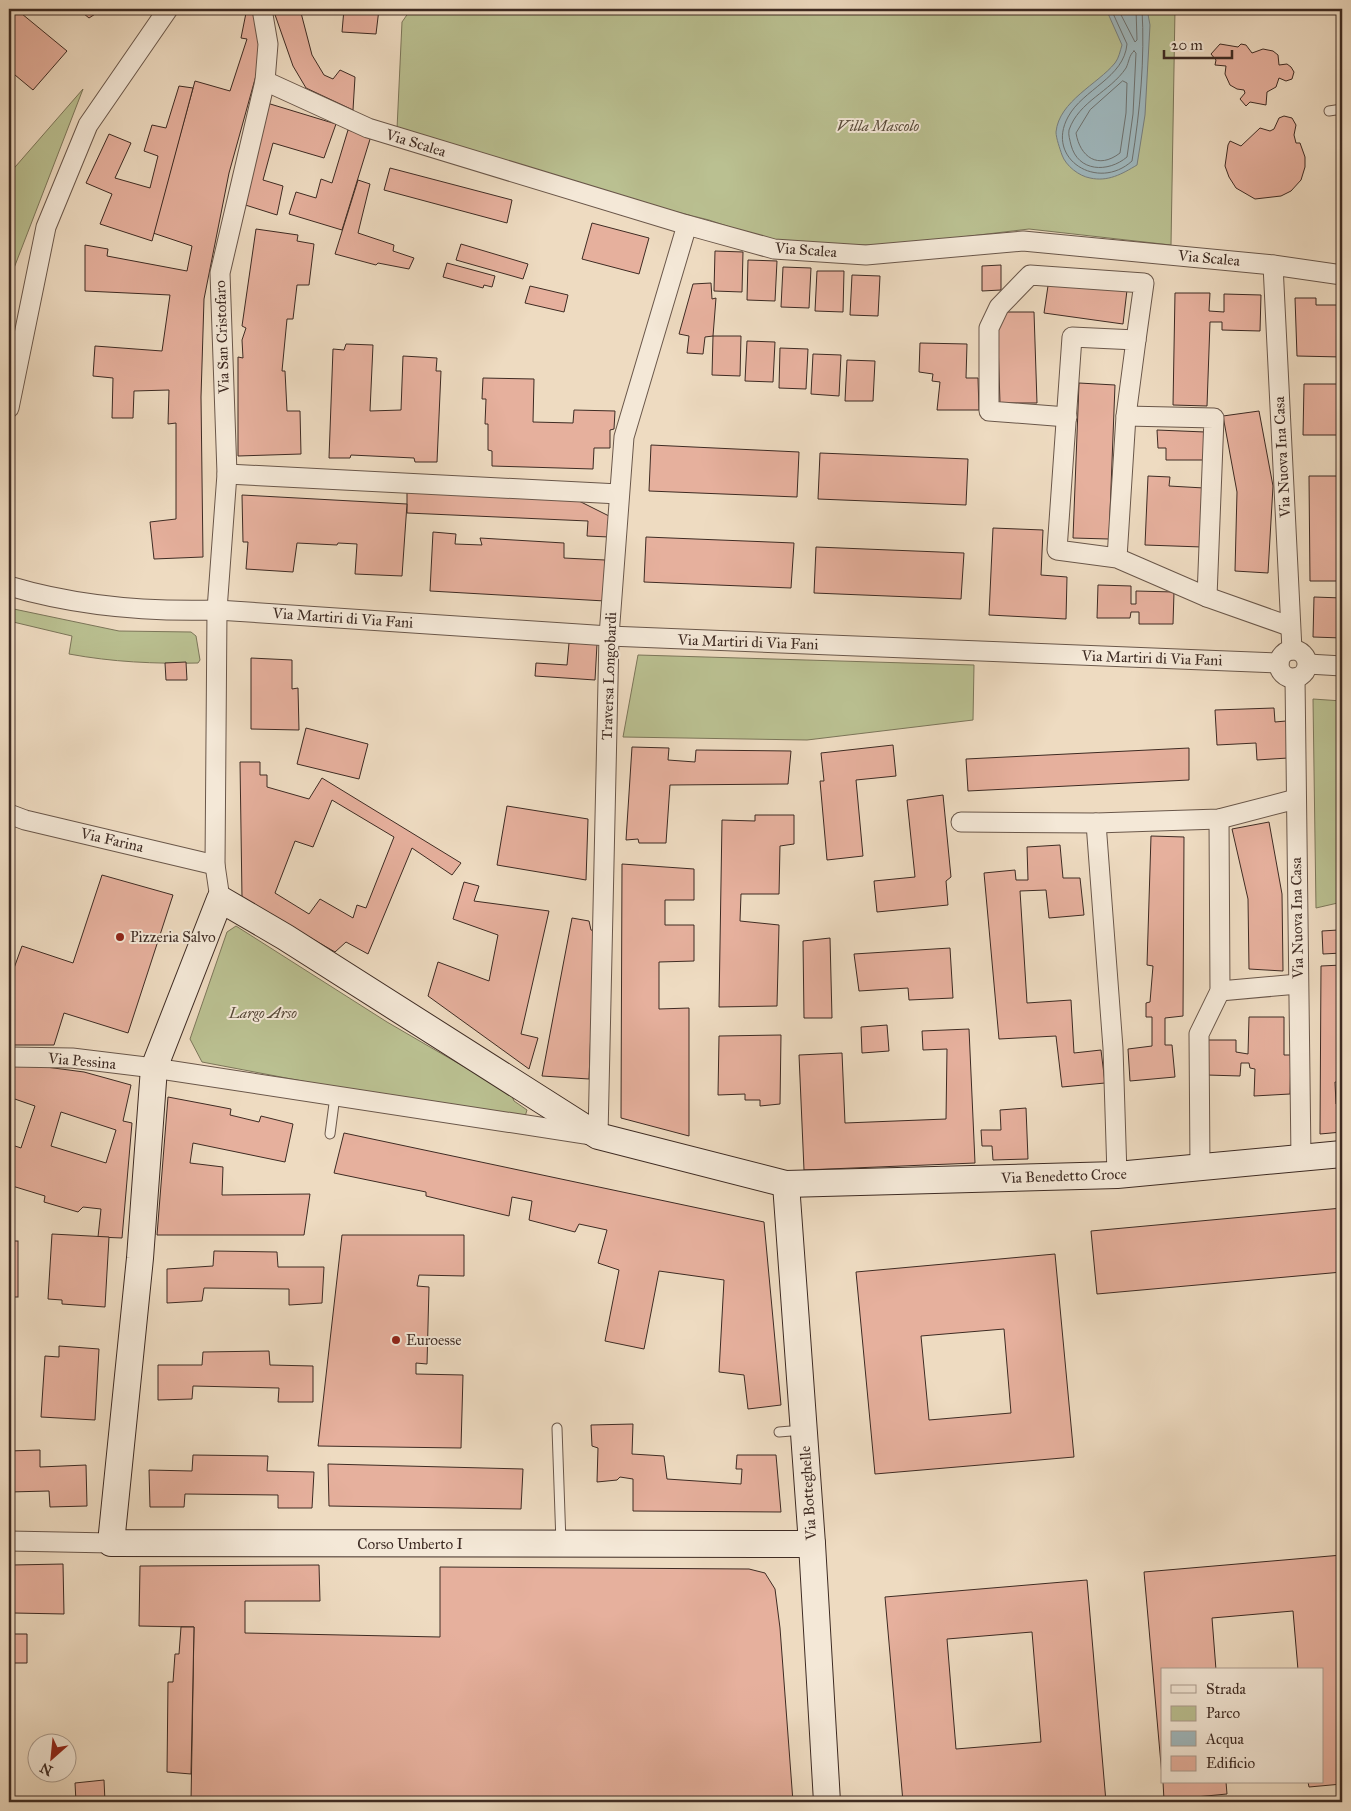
<svg xmlns="http://www.w3.org/2000/svg" width="1351" height="1811" viewBox="0 0 1351 1811" font-family="'IM FELL Great Primer',serif">
<style>
.green{fill:#bac091;stroke:#7c765a}
.water{fill:#9fb8be;stroke:#788080}
.lines{fill:none;stroke-linecap:round;stroke-linejoin:round}
.shore{stroke:#6e7270;stroke-width:1}
.building{fill:#e6b09d;stroke:#3e2b23;fill-rule:evenodd}
.service-casing{stroke:#6a574a;stroke-width:11}
.minor-casing{stroke:#6a574a;stroke-width:21}
.secondary-casing{stroke:#3e2b23;stroke-width:28}
.service{stroke:#f4e8d7;stroke-width:9}
.minor{stroke:#f4e8d7;stroke-width:19}
.secondary{stroke:#f4e8d7;stroke-width:26}
.poi-dot{fill:#8f2418;stroke:#f4e8d7;stroke-width:2}
.labels{text-anchor:middle;stroke-width:4;stroke-linejoin:round;paint-order:stroke}
.park-label{font-size:15px;font-style:italic;fill:#574939;stroke:#f4e8d7}
.street-label{font-size:15px;fill:#3e2b23;stroke:#f4e8d7}
.poi-label{font-size:15px;fill:#3e2b23;stroke:#f4e8d7;text-anchor:start}
</style>
<rect width="100%" height="100%" fill="#eedbc1"/>
<filter id="stains"><feTurbulence type="fractalNoise" baseFrequency=".004" numOctaves="4"/><feColorMatrix values="0 0 0 0 .2 0 0 0 0 .09 0 0 0 0 .02 0 0 0 .5 -.17"/></filter>
<radialGradient id="worn" r=".72"><stop offset=".6" stop-color="#630" stop-opacity="0"/><stop offset="1" stop-color="#630" stop-opacity=".3"/></radialGradient>
<g class="green">
<polygon points="411,9 1175,9 1171,245 1029,229 895,245 810,245 771,241 709,220 625,199 397,129 402,22"/>
<polygon points="83,89 9,281 9,174"/>
<path d="M9 608 119 631 191 632 196 636 200 660 198 663C155 664 112 662 69 654L72 636 9 621Z"/>
<polygon points="638,655 974,665 973,720 807,740 623,737"/>
<polygon points="1313,699 1342,701 1342,902 1316,908"/>
<polygon points="236,926 387,1022 511,1094 514,1101 527,1110 523,1123 202,1062 190,1039 227,932"/>
</g>
<path class="water" d="M1106 9H1147L1150 25 1145 115 1137 165C1122 174 1108 182 1090 178 1079 176 1066 166 1062 155 1060 149 1056 138 1056 132 1059 101 1098 84 1115 63 1119 58 1120 51 1122 45Z"/>
<g class="lines">
<g class="shore">
<path d="M1111 9 1127 44C1124 78 1083 89 1068 117 1045 159 1098 192 1132 161 1140 111 1145 59 1142 9"/>
<polyline points="1118,9 1135,42 1137,40 1136,9"/>
<path d="M1134 51 1136 53 1133 114 1127 157C1108 173 1078 172 1071 145 1070 140 1068 135 1069 130 1079 101 1110 92 1126 68 1129 62 1129 55 1134 51Z"/>
<path d="M1123 81 1127 83 1126 113 1120 153C1098 170 1080 157 1076 133L1090 110Z"/>
</g>
</g>
<g class="building">
<polygon points="16,9 67,51 33,90 9,70 9,17"/>
<polygon points="78,9 103,9 89,18"/>
<polygon points="229,9 260,9 265,43 229,173 204,299 201,397 203,557 154,559 150,522 176,519 176,423 168,424 169,390 134,391 133,418 112,418 113,378 93,376 95,346 162,351 170,295 85,291 85,245 108,249 107,256 187,271 192,246 153,233 195,81 230,91 247,39 241,38 246,13"/>
<polygon points="273,9 300,9 312,55 324,75 333,79 340,70 355,77 353,110 306,88 293,66"/>
<polygon points="344,9 379,9 376,34 342,32"/>
<polygon points="1220,44 1238,47 1241,44 1246,45 1252,53 1263,49 1273,51 1278,55 1279,65 1287,64 1291,67 1294,72 1292,79 1286,81 1279,78 1276,87 1267,92 1266,105 1250,102 1246,106 1240,99 1245,93 1244,90 1237,89 1230,85 1225,74 1226,66 1215,65 1216,60 1211,54"/>
<polygon points="179,86 193,88 152,241 100,224 112,194 86,183 109,134 131,143 115,178 150,188 158,156 144,151 152,125 166,128"/>
<polygon points="267,103 336,124 324,158 273,143 263,180 283,186 277,215 239,203"/>
<polygon points="1284,116 1292,118 1296,125 1294,135 1296,143 1300,143 1305,157 1305,167 1301,180 1291,191 1281,196 1255,199 1236,188 1229,177 1225,166 1228,145 1230,141 1241,146 1260,128 1270,131 1274,129 1279,118"/>
<polygon points="348,130 371,136 342,230 289,214 296,192 316,198 321,179 332,183"/>
<polygon points="390,168 512,200 507,223 384,190"/>
<polygon points="358,180 370,184 358,233 394,245 393,251 414,258 409,269 378,263 376,265 335,254"/>
<polygon points="592,223 649,238 639,274 582,259"/>
<polygon points="256,229 298,235 297,241 314,244 309,285 297,285 293,319 287,319 282,371 285,371 287,411 300,411 301,454 238,456 238,357 243,358 242,340 246,328 242,326"/>
<polygon points="461,244 528,264 523,279 456,260"/>
<polygon points="715,251 743,252 742,292 714,291"/>
<polygon points="748,260 777,261 775,301 747,300"/>
<polygon points="447,263 495,276 492,287 484,285 483,288 443,277"/>
<polygon points="1001,265 1001,290 982,291 982,266"/>
<polygon points="783,267 811,268 809,308 781,307"/>
<polygon points="817,271 844,271 843,312 815,311"/>
<polygon points="852,275 880,276 878,316 850,315"/>
<polygon points="1049,279 1127,290 1123,324 1044,313"/>
<polygon points="711,283 712,299 716,298 713,336 705,337 703,354 687,353 689,336 679,334 693,284"/>
<polygon points="530,286 568,295 564,312 525,303"/>
<polygon points="1175,293 1210,293 1209,311 1224,312 1224,294 1261,295 1260,331 1222,330 1222,322 1210,322 1207,406 1173,405"/>
<polygon points="1295,298 1316,298 1316,305 1342,305 1342,357 1297,356"/>
<polygon points="997,312 1034,312 1037,403 1000,403"/>
<polygon points="713,336 741,336 740,376 712,375"/>
<polygon points="747,341 775,342 773,382 745,381"/>
<polygon points="920,343 967,344 966,378 978,378 979,410 937,410 940,382 932,381 933,374 919,372"/>
<polygon points="346,344 373,345 370,411 401,410 403,356 437,358 436,371 441,371 437,462 415,462 414,458 351,455 350,458 329,458 333,349 344,350"/>
<polygon points="780,348 808,349 806,389 779,388"/>
<polygon points="813,354 841,355 839,396 811,394"/>
<polygon points="847,360 875,361 873,401 845,401"/>
<polygon points="483,378 534,379 533,422 573,423 574,410 615,411 614,429 610,430 610,448 594,448 593,469 492,466 492,451 488,450 488,424 485,424 486,399 482,399"/>
<polygon points="1079,383 1115,385 1109,539 1073,538"/>
<polygon points="1304,384 1342,384 1342,435 1303,435"/>
<polygon points="1259,411 1273,486 1268,573 1235,571 1237,492 1223,416"/>
<polygon points="1157,430 1205,432 1204,460 1166,460 1166,448 1158,448"/>
<polygon points="651,445 799,452 797,497 649,491"/>
<polygon points="820,453 968,459 966,505 818,499"/>
<polygon points="1148,476 1170,477 1169,486 1204,488 1202,547 1145,545"/>
<polygon points="1309,476 1342,476 1342,581 1310,581"/>
<polygon points="407,491 577,500 609,516 609,537 587,536 588,521 407,513"/>
<polygon points="242,495 407,504 402,576 355,574 357,544 338,543 337,545 297,543 293,572 246,569 248,542 243,542"/>
<polygon points="993,528 1043,530 1041,575 1067,577 1066,619 989,615"/>
<polygon points="433,532 456,534 455,544 482,545 480,538 564,543 564,558 605,560 605,601 430,591"/>
<polygon points="646,537 794,543 791,588 644,582"/>
<polygon points="816,547 964,553 961,599 814,593"/>
<polygon points="1098,585 1131,586 1131,604 1136,604 1136,591 1174,592 1173,624 1139,624 1139,612 1131,612 1130,618 1097,618"/>
<polygon points="1314,597 1342,598 1342,638 1313,637"/>
<polygon points="569,643 597,644 595,680 535,676 536,663 567,665"/>
<polygon points="251,658 292,660 292,689 298,688 299,730 251,729"/>
<polygon points="186,662 187,680 166,680 165,663"/>
<polygon points="1274,708 1275,722 1286,721 1288,758 1257,760 1256,743 1217,745 1215,710"/>
<polygon points="306,728 368,744 359,779 297,764"/>
<polygon points="893,745 896,776 856,780 863,856 827,860 820,781 824,781 821,753"/>
<polygon points="632,747 669,748 668,760 695,762 696,750 791,751 788,784 670,785 666,843 639,843 638,839 626,840"/>
<polygon points="1189,748 1189,780 968,791 966,759"/>
<path d="M240 762H260V775H267V787L309 799 322 778 461 863 452 875 412 848 368 954 346 942 335 952 242 898ZM332 800 394 837 366 908 357 905 353 918 320 899 309 914 275 893 295 841 313 847Z"/>
<polygon points="943,795 951,877 946,881 948,905 877,912 874,881 915,877 907,800"/>
<polygon points="507,806 588,819 586,880 497,865"/>
<polygon points="755,815 794,815 794,844 780,846 779,894 741,894 740,921 779,925 777,1006 719,1007 722,820 755,821"/>
<polygon points="1269,822 1282,894 1283,971 1249,969 1248,899 1232,829"/>
<polygon points="1151,836 1184,837 1183,1016 1165,1018 1165,1045 1172,1045 1175,1077 1130,1081 1128,1049 1152,1046 1152,1017 1146,1017 1146,1003 1150,1002 1153,966 1147,965"/>
<polygon points="1060,845 1063,878 1080,878 1084,915 1049,918 1046,890 1020,891 1027,1003 1071,1000 1074,1053 1101,1050 1105,1083 1062,1087 1056,1036 999,1039 984,873 1015,870 1016,880 1028,880 1027,847"/>
<polygon points="622,864 694,869 694,900 665,900 665,925 694,925 694,961 659,962 659,1009 689,1008 689,1136 621,1118"/>
<polygon points="102,875 173,895 128,1033 64,1013 54,1045 9,1045 9,1003 12,992 9,991 9,982 22,946 73,963"/>
<polygon points="464,882 479,886 474,901 549,911 521,1034 538,1038 529,1069 428,996 438,962 489,981 498,935 453,919"/>
<polygon points="572,918 589,921 591,930 595,931 589,1079 542,1076"/>
<polygon points="1338,930 1338,938 1342,938 1342,953 1323,954 1322,931"/>
<polygon points="830,938 832,1018 804,1018 803,941"/>
<polygon points="950,948 953,998 909,1000 908,988 859,991 854,954"/>
<polygon points="1342,965 1342,1082 1335,1082 1336,1104 1342,1103 1342,1132 1320,1134 1321,966"/>
<polygon points="1249,1017 1284,1017 1284,1055 1291,1055 1290,1094 1254,1096 1255,1069 1250,1068 1249,1063 1241,1063 1240,1076 1207,1075 1208,1040 1236,1040 1236,1052 1248,1054"/>
<polygon points="887,1025 889,1051 862,1053 861,1027"/>
<polygon points="969,1029 975,1163 804,1170 799,1055 842,1053 845,1123 946,1119 947,1049 923,1050 922,1031"/>
<polygon points="781,1035 780,1104 760,1106 760,1100 745,1100 745,1094 718,1095 719,1036"/>
<path d="M9 1066 46 1067 84 1072 131 1085 123 1121 132 1123 122 1238 98 1237 101 1209 83 1207 78 1212 44 1202 45 1196 9 1185V1144L21 1148 35 1106 9 1097ZM61 1112 116 1130 106 1163 51 1146Z"/>
<polygon points="168,1097 231,1109 230,1115 259,1122 261,1116 293,1124 285,1162 193,1143 190,1163 223,1167 222,1195 310,1194 304,1235 157,1235"/>
<polygon points="1026,1108 1028,1159 993,1160 992,1146 982,1146 981,1130 1001,1130 1000,1110"/>
<polygon points="344,1133 764,1222 781,1405 748,1409 744,1375 719,1372 724,1280 659,1271 644,1349 605,1341 619,1270 598,1263 607,1230 579,1224 575,1232 529,1220 532,1201 512,1197 509,1216 426,1196 426,1192 334,1173"/>
<polygon points="1342,1208 1342,1272 1097,1294 1091,1231"/>
<polygon points="52,1234 109,1237 105,1307 62,1304 62,1300 48,1299"/>
<polygon points="342,1235 464,1235 464,1276 419,1275 417,1286 429,1287 427,1364 416,1363 416,1374 463,1375 461,1448 318,1446"/>
<rect x="9" y="1241" width="9" height="56"/>
<polygon points="214,1251 277,1252 278,1267 324,1267 322,1303 289,1305 289,1289 204,1288 202,1301 167,1303 167,1269 213,1266"/>
<path d="M1055 1254 1074 1457 875 1474 856 1272ZM1004 1329 1011 1413 929 1420 921 1336Z"/>
<polygon points="59,1346 99,1349 95,1420 41,1417 45,1356 59,1357"/>
<polygon points="269,1351 270,1365 313,1366 313,1402 278,1402 279,1388 193,1386 192,1399 158,1400 158,1365 202,1365 203,1352"/>
<polygon points="9,1361 14,1361 11,1417 9,1417"/>
<polygon points="633,1424 632,1454 664,1456 667,1479 741,1484 742,1469 736,1469 737,1455 776,1455 781,1512 633,1511 633,1479 620,1477 617,1480 597,1482 598,1448 592,1446 591,1425"/>
<polygon points="40,1450 40,1467 86,1465 87,1506 50,1507 49,1491 9,1492 9,1451"/>
<polygon points="193,1455 268,1456 267,1471 314,1472 312,1508 278,1508 278,1495 185,1494 184,1507 150,1507 149,1470 192,1471"/>
<polygon points="328,1464 523,1469 521,1509 329,1506"/>
<polygon points="1342,1555 1342,1784 1309,1787 1308,1782 1322,1782 1322,1670 1298,1670 1293,1611 1212,1618 1216,1670 1162,1670 1162,1776 1144,1572"/>
<polygon points="63,1564 64,1614 14,1613 13,1565"/>
<polygon points="319,1565 320,1601 245,1601 245,1633 440,1637 440,1567 749,1569 765,1573 775,1589 780,1628 793,1802 191,1802 194,1627 139,1626 140,1566"/>
<path d="M1087 1580 1106 1802H903L885 1597ZM1032 1632 1041 1742 956 1749 947 1639Z"/>
<polygon points="9,1612 14,1612 14,1634 27,1634 27,1663 9,1663"/>
<polygon points="181,1627 194,1627 191,1774 167,1772 168,1682 173,1682 175,1654 179,1654"/>
<polygon points="9,1732 13,1802 9,1802"/>
<polygon points="104,1780 105,1802 76,1802 75,1783"/>
<polygon points="1163,1782 1226,1782 1227,1794 1164,1800"/>
</g>
<g class="lines">
<defs>
<g id="service">
<polyline points="1329,111 1342,109"/>
<polyline points="330,1134 335,1096"/>
<polyline points="557,1428 561,1543"/>
<polyline points="779,1432 803,1430"/>
</g>
<g id="minor">
<polyline points="265,81 368,128 687,225 774,249 866,255 1023,241 1273,265 1342,275"/>
<polyline points="1273,265 1292,650"/>
<polyline points="9,408 46,227 88,125 168,9"/>
<polyline points="1126,416 1214,418 1207,597"/>
<polyline points="1067,417 989,411 989,328 999,307 1030,275 1144,283 1136,340"/>
<polyline points="227,474 619,494"/>
<polyline points="1117,558 1126,416 1136,340 1072,337 1057,550 1117,558 1207,597 1289,626"/>
<path d="M9 586C76 606 148 612 217 610L609 636 1279 663"/>
<circle cx="1293" cy="664" r="14"/>
<polyline points="1308,664 1342,666"/>
<polyline points="1295,678 1301,1158"/>
<polyline points="9,814 25,820 215,865"/>
<polyline points="961,822 1096,823 1219,819 1296,799"/>
<polyline points="1096,823 1113,1048 1117,1175"/>
<polyline points="220,899 215,865 217,610 227,474 220,273 265,81 268,44 262,9"/>
<polyline points="1220,991 1298,984"/>
<polyline points="9,1057 72,1058 154,1068 598,1136 609,636 624,437 687,225"/>
<polyline points="1200,1168 1199,1034 1220,991 1219,819"/>
<polyline points="9,1541 111,1543"/>
</g>
<g id="secondary">
<polyline points="786,1184 812,1544 827,1802"/>
<polyline points="812,1544 111,1543 140,1258 154,1068 220,899 285,937 598,1136 786,1184 1117,1175 1342,1154"/>
</g>
</defs>
<use href="#service" class="service-casing"/>
<use href="#minor" class="minor-casing"/>
<use href="#secondary" class="secondary-casing"/>
<use href="#service" class="service"/>
<use href="#minor" class="minor"/>
<use href="#secondary" class="secondary"/>
</g>
<g class="poi-dot">
<circle cx="120" cy="937" r="5"/>
<circle cx="396" cy="1340" r="5"/>
</g>
<g class="labels">
<g class="park-label">
<text x="878" y="131">Villa Mascolo</text>
<text x="263" y="1018">Largo Arso</text>
</g>
<g class="street-label">
<text transform="translate(416 143) rotate(17)" y="5">Via Scalea</text>
<text transform="translate(806 250) rotate(4)" y="5">Via Scalea</text>
<text transform="translate(1209 258) rotate(5)" y="5">Via Scalea</text>
<text transform="translate(222 337) rotate(-92)" y="5">Via San Cristofaro</text>
<text transform="translate(1282 457) rotate(-93)" y="5">Via Nuova Ina Casa</text>
<text transform="translate(343 618) rotate(4)" y="5">Via Martiri di Via Fani</text>
<text transform="translate(748 642) rotate(2)" y="5">Via Martiri di Via Fani</text>
<text transform="translate(1152 658) rotate(2)" y="5">Via Martiri di Via Fani</text>
<text transform="translate(609 676) rotate(-88)" y="5">Traversa Longobardi</text>
<text transform="translate(112 840) rotate(13)" y="5">Via Farina</text>
<text transform="translate(1297 918) rotate(-91)" y="5">Via Nuova Ina Casa</text>
<text transform="translate(82 1061) rotate(5)" y="5">Via Pessina</text>
<text transform="translate(1064 1176) rotate(-2)" y="5">Via Benedetto Croce</text>
<text transform="translate(808 1493) rotate(-94)" y="5">Via Botteghelle</text>
<text x="410" y="1549">Corso Umberto I</text>
</g>
<g class="poi-label">
<text x="130" y="942">Pizzeria Salvo</text>
<text x="406" y="1345">Euroesse</text>
</g>
</g>
<rect width="1351" height="1811" fill="none" stroke="#eedbc1" stroke-width="30"/>
<rect x="10" y="10" width="1331" height="1791" fill="none" stroke="#3e2b23" stroke-width="2.5"/>
<rect x="15" y="15" width="1321" height="1781" fill="none" stroke="#3e2b23"/>
<rect x="1161" y="1668" width="162" height="115" fill="#f4e8d7" stroke="#ab9c8f"/>
<rect x="1171" y="1685" width="25" height="8" fill="#f4e8d7" stroke="#ab9c8f"/>
<text x="1206" y="1694" font-size="15" fill="#3e2b23">Strada</text>
<rect x="1171" y="1706" width="25" height="15" fill="#bac091" stroke="#ab9c8f"/>
<text x="1206" y="1718" font-size="15" fill="#3e2b23">Parco</text>
<rect x="1171" y="1731" width="25" height="15" fill="#9fb8be" stroke="#ab9c8f"/>
<text x="1206" y="1744" font-size="15" fill="#3e2b23">Acqua</text>
<rect x="1171" y="1756" width="25" height="15" fill="#e6b09d" stroke="#ab9c8f"/>
<text x="1206" y="1768" font-size="15" fill="#3e2b23">Edificio</text>
<g transform="translate(52 1758) rotate(207)"><circle r="24" fill="#f4e8d7" stroke="#ab9c8f"/>
<path d="M0-4L9 19L0 12L-9 19Z" fill="#8f2418"/>
<text y="-8" font-size="14" font-weight="bold" text-anchor="middle" fill="#3e2b23">N</text>
</g>
<path d="M1164 50v8h68v-8" fill="none" stroke="#3e2b23" stroke-width="2.5"/>
<text x="1171" y="50" font-size="15" fill="#3e2b23" stroke="#f4e8d7" stroke-width="4" paint-order="stroke">20 m</text>
<rect width="100%" height="100%" filter="url(#stains)"/>
<rect width="100%" height="100%" fill="url(#worn)"/>
</svg>
